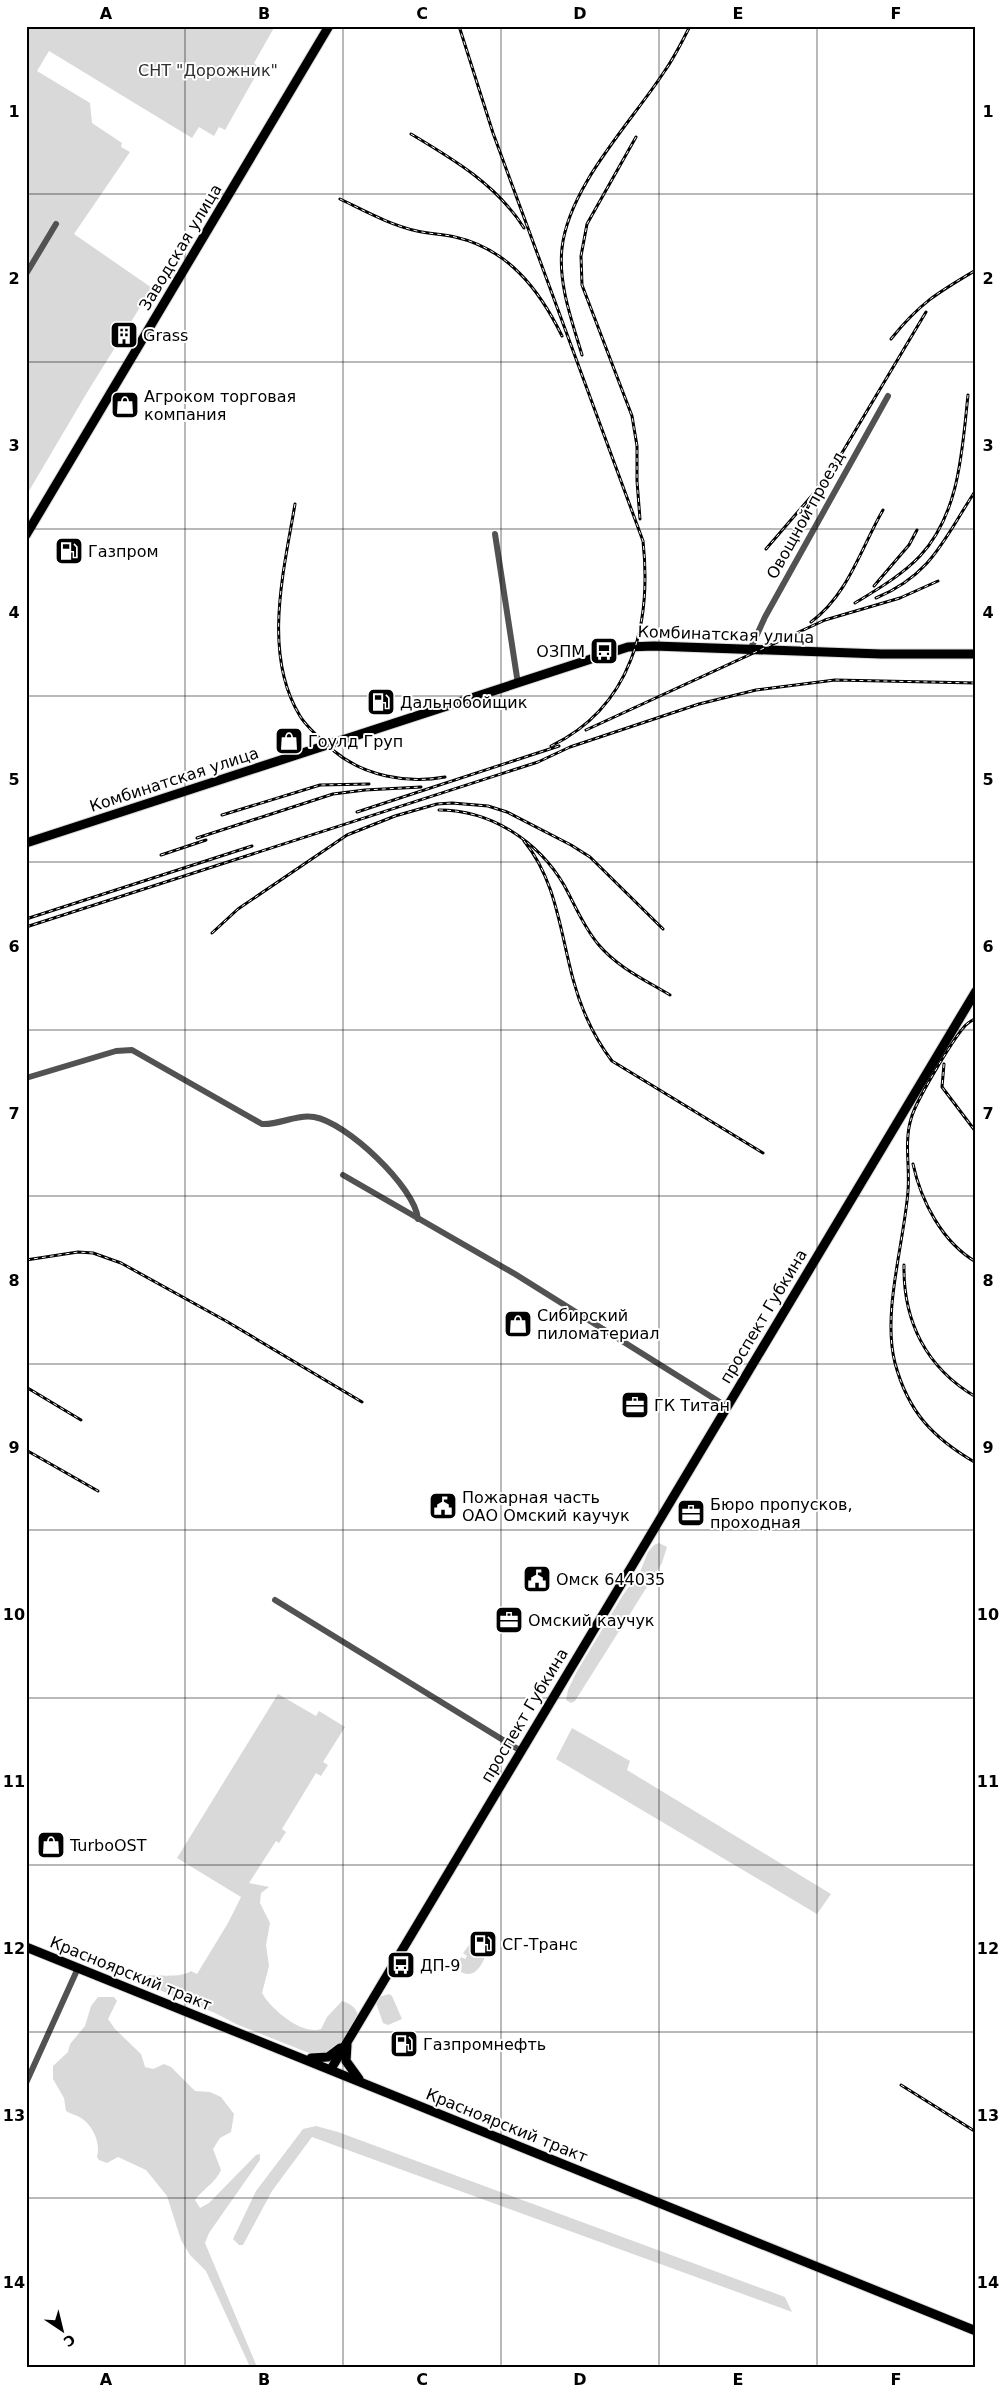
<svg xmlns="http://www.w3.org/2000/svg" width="1002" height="2393" viewBox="0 0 1002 2393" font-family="'DejaVu Sans',sans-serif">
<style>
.green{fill:#d9d9d9}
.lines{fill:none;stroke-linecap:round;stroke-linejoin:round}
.major-casing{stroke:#dbdbdb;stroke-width:11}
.minor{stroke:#525252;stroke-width:6}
.major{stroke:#000;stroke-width:9}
.rail-casing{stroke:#000;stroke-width:3}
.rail{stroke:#fff;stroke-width:1;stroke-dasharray:4;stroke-linecap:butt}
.grid{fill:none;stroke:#000;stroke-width:1;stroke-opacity:0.55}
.labels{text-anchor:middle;stroke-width:4;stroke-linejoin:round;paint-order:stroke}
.park-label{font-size:16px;fill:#303030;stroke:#fff}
.street-label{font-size:16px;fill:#000;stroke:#fff}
.poi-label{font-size:16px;fill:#000;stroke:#fff;text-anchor:start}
.neatline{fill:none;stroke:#000;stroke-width:2}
.grid-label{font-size:16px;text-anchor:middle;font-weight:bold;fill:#000}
</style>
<rect width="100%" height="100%" fill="#fff"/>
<g class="green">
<polygon points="26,26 275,26 254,63 260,68 225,130 219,127 214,136 199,127 192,138 49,51 37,71 90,103 92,123 122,143 121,147 130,152 74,234 152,288 88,391 26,496"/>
<polygon points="659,1543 667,1547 662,1563 575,1701 571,1703 566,1700 568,1690 576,1673 623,1595 640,1572 648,1552 654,1545"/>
<path d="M278 1694 316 1716 319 1711 345 1727 323 1762 328 1765 321 1776 316 1773 282 1829 286 1832 279 1843 276 1841 249 1883 269 1887 261 1893 260 1903 270 1923 266 1945 269 1966 262 1993C270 2008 302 2036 321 2029L327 2017 342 2001C349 2003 356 2007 358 2015 347 2035 340 2055 314 2055L236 2024 215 2013 145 1984 141 1980 143 1975C156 1975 183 1978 191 1971L197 1974 228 1923 241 1897 177 1858Z"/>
<polygon points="572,1728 630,1761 627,1770 831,1894 817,1914 556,1759"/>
<path d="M470 1944 485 1950 486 1955C481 1966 475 1979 461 1972L462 1964 458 1963 461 1957 465 1959 467 1956 463 1953Z"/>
<polygon points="389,1994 392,1996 402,2019 388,2025 383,2023 376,2003 379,1997"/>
<path d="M98 1997H114L117 2001 108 2019 115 2029 141 2054 145 2067 153 2069 164 2064 171 2067 195 2091 210 2092 221 2097 234 2114 231 2132 220 2138 213 2149 221 2170C217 2181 202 2190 195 2200L200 2208 209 2203 256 2155 260 2154V2160L209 2233 205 2243 257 2367H250L206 2271 190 2255 181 2240 167 2196 146 2170 118 2157 107 2163 99 2160 97 2157C101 2144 93 2125 81 2118 76 2115 71 2114 66 2111L64 2098 53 2079V2066L68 2052 70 2044 85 2026 91 2006Z"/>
<polygon points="316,2126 338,2132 785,2297 792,2312 312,2137 272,2191 243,2245 239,2245 233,2239 256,2191 303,2129"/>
</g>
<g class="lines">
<defs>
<g id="major">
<polyline points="26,535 329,26"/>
<polyline points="26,843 628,647 654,646 881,654 976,654"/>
<polyline points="26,1947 976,2331"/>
<polyline points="347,2045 346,2061 359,2079"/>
<polyline points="311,2058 328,2057 340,2048"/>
<polyline points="331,2069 976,991"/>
</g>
</defs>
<use href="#major" class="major-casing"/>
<g class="minor">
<polyline points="26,274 56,224"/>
<polyline points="495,534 518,684"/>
<polyline points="750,650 765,617 888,396"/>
<path d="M26 1078 116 1051 132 1050 262 1124C280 1125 296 1114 314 1117 346 1122 415 1187 418 1219"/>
<polyline points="343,1175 515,1274 726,1406"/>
<polyline points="275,1600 521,1751"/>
<polyline points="26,2083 78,1968"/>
</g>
<use href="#major" class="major"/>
<defs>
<g id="rail">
<path d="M459 26 493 133 643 541C652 624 632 707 551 746"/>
<path d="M411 134C453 159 497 185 524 228"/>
<polyline points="636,137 587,224 581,256 582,285 632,416 637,446 637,481 640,519"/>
<path d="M340 199C365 211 390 225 417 231 430 234 443 234 455 237 508 249 539 289 562 336"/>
<path d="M891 339C920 303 937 293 976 270"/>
<path d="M582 355C572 321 558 284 562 248 569 186 630 124 664 72 674 58 682 42 690 26"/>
<path d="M295 504C284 570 262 654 300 716 308 729 322 740 334 751 364 776 407 784 445 777"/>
<polyline points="789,542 809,505"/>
<polyline points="766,549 827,478 926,312"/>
<polyline points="874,586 909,545 917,530"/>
<path d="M876 598C933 574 944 538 976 490"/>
<path d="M855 603C878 589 902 575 920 556 960 513 962 450 968 395"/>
<path d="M811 622C848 595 861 548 883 510"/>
<polyline points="586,730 825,620 900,598 938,581"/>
<path d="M439 810C491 810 538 841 564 885 575 905 583 926 598 944 617 967 645 980 670 995"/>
<polyline points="357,812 559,746"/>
<polyline points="222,815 320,785 369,784"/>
<polyline points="197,838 333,794 365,790 421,787"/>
<path d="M524 841C556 880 560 931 573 979 581 1009 593 1036 612 1061L763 1153"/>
<polyline points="161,855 206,840"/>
<polyline points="26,919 252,846"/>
<polyline points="26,927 538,762 570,747 699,704 756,690 835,680 976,683"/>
<polyline points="212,933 238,909 347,835 395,816 437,804 452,803 488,806 507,812 571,845 590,857 663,929"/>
<path d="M976 1018C971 1021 967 1023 964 1027 952 1041 915 1102 911 1119 904 1142 910 1167 908 1191 904 1243 882 1313 895 1363 908 1412 933 1438 976 1463"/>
<polyline points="944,1064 942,1087 976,1132"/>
<path d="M913 1164C921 1201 942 1242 976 1262"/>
<polyline points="26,1260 78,1252 93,1253 121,1263 226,1321 362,1402"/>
<path d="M904 1265C903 1321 926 1368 976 1397"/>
<polyline points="26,1387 81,1420"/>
<polyline points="26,1450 98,1491"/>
<polyline points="901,2085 976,2132"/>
</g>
</defs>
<use href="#rail" class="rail-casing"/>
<use href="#rail" class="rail"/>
</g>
<path class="grid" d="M185 26V2367M343 26V2367M501 26V2367M659 26V2367M817 26V2367M26 194H976M26 362H976M26 529H976M26 696H976M26 862H976M26 1030H976M26 1196H976M26 1364H976M26 1530H976M26 1698H976M26 1865H976M26 2032H976M26 2198H976"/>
<defs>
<symbol id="building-square" viewBox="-11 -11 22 22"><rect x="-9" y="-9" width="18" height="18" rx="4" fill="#000" stroke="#fff"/><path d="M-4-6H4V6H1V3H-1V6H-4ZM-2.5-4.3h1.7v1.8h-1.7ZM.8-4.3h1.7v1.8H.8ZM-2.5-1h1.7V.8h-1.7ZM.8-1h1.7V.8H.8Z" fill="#fff"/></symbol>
<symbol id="shop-square" viewBox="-11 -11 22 22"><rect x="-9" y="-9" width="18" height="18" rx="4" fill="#000" stroke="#fff"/><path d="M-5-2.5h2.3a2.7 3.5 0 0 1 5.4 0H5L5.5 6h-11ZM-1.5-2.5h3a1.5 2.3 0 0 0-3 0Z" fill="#fff"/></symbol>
<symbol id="fuel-square" viewBox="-11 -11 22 22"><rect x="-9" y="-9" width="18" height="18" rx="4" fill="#000" stroke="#fff"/><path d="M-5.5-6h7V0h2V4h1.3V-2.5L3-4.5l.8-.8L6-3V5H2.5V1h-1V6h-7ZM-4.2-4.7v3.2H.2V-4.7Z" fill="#fff"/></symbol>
<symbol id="bus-square" viewBox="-11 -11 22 22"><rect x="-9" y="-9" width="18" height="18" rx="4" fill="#000" stroke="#fff"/><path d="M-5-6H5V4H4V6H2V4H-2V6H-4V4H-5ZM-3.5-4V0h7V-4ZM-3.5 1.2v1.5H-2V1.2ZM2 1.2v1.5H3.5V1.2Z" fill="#fff"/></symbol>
<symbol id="office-square" viewBox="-11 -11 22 22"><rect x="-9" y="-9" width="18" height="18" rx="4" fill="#000" stroke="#fff"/><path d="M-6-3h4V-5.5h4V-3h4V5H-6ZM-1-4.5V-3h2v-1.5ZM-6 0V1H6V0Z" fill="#fff"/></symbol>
<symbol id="civic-square" viewBox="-11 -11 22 22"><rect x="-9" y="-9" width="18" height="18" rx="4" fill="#000" stroke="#fff"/><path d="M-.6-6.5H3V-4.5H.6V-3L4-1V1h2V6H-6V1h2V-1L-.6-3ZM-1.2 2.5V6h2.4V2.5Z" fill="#fff"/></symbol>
</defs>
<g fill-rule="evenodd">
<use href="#building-square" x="108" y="319" width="32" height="32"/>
<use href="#shop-square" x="109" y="389" width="32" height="32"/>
<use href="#fuel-square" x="53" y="535" width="32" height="32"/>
<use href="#bus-square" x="588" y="635" width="32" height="32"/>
<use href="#fuel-square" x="365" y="686" width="32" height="32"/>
<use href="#shop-square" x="273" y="725" width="32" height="32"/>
<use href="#shop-square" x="502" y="1308" width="32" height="32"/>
<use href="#office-square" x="619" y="1389" width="32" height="32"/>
<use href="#civic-square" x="427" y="1490" width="32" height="32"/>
<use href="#office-square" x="675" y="1497" width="32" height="32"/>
<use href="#civic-square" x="521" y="1563" width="32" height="32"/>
<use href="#office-square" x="493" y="1604" width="32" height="32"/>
<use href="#shop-square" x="35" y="1829" width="32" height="32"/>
<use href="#fuel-square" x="467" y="1928" width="32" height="32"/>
<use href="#bus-square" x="385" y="1949" width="32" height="32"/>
<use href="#fuel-square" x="388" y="2028" width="32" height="32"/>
</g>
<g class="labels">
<g class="park-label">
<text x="208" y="76">СНТ "Дорожник"</text>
</g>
<g class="street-label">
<text transform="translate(180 247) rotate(-59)" y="6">Заводская улица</text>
<text transform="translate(805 515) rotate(-61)" y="6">Овощной проезд</text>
<text transform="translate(726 634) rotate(2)" y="6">Комбинатская улица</text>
<text transform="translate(174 779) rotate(-18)" y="6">Комбинатская улица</text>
<text transform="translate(763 1316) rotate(-59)" y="6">проспект Губкина</text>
<text transform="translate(524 1715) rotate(-59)" y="6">проспект Губкина</text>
<text transform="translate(131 1973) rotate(22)" y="6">Красноярский тракт</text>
<text transform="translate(507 2125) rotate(22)" y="6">Красноярский тракт</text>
</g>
<g class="poi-label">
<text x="143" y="341">Grass</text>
<text x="144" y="402">Агроком торговая<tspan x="144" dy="18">компания</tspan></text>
<text x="88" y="557">Газпром</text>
<text x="585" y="657" text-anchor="end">ОЗПМ</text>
<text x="400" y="708">Дальнобойщик</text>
<text x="308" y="747">Гоулд Груп</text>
<text x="537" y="1321">Сибирский<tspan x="537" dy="18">пиломатериал</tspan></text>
<text x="654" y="1411">ГК Титан</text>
<text x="462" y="1503">Пожарная часть<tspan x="462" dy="18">ОАО Омский каучук</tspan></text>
<text x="710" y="1510">Бюро пропусков,<tspan x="710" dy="18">проходная</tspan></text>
<text x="556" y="1585">Омск 644035</text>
<text x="528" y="1626">Омский каучук</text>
<text x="70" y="1851">TurboOST</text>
<text x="502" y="1950">СГ-Транс</text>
<text x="420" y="1971">ДП-9</text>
<text x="423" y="2050">Газпромнефть</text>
</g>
</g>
<rect width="1002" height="2393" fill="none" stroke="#ffffff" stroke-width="55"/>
<g transform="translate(62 2330) rotate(145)" stroke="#ffffff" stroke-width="4" paint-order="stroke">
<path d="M0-4L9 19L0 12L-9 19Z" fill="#000000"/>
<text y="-8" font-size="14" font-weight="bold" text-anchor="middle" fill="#000000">С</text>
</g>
<rect x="28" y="28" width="946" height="2338" class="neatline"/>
<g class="grid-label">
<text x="106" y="19">A</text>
<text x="264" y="19">B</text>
<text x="422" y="19">C</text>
<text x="580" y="19">D</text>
<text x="738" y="19">E</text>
<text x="896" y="19">F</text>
<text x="14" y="117">1</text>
<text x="988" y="117">1</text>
<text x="14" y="284">2</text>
<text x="988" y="284">2</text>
<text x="14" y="451">3</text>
<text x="988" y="451">3</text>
<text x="14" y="618">4</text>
<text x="988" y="618">4</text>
<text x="14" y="785">5</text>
<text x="988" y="785">5</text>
<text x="14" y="952">6</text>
<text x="988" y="952">6</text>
<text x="14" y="1119">7</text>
<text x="988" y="1119">7</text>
<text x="14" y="1286">8</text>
<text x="988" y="1286">8</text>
<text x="14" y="1453">9</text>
<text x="988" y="1453">9</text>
<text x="14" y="1620">10</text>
<text x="988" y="1620">10</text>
<text x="14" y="1787">11</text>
<text x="988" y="1787">11</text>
<text x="14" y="1954">12</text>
<text x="988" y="1954">12</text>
<text x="14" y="2121">13</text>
<text x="988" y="2121">13</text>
<text x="14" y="2288">14</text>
<text x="988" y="2288">14</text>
<text x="106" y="2385">A</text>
<text x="264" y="2385">B</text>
<text x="422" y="2385">C</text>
<text x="580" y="2385">D</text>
<text x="738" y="2385">E</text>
<text x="896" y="2385">F</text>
</g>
</svg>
